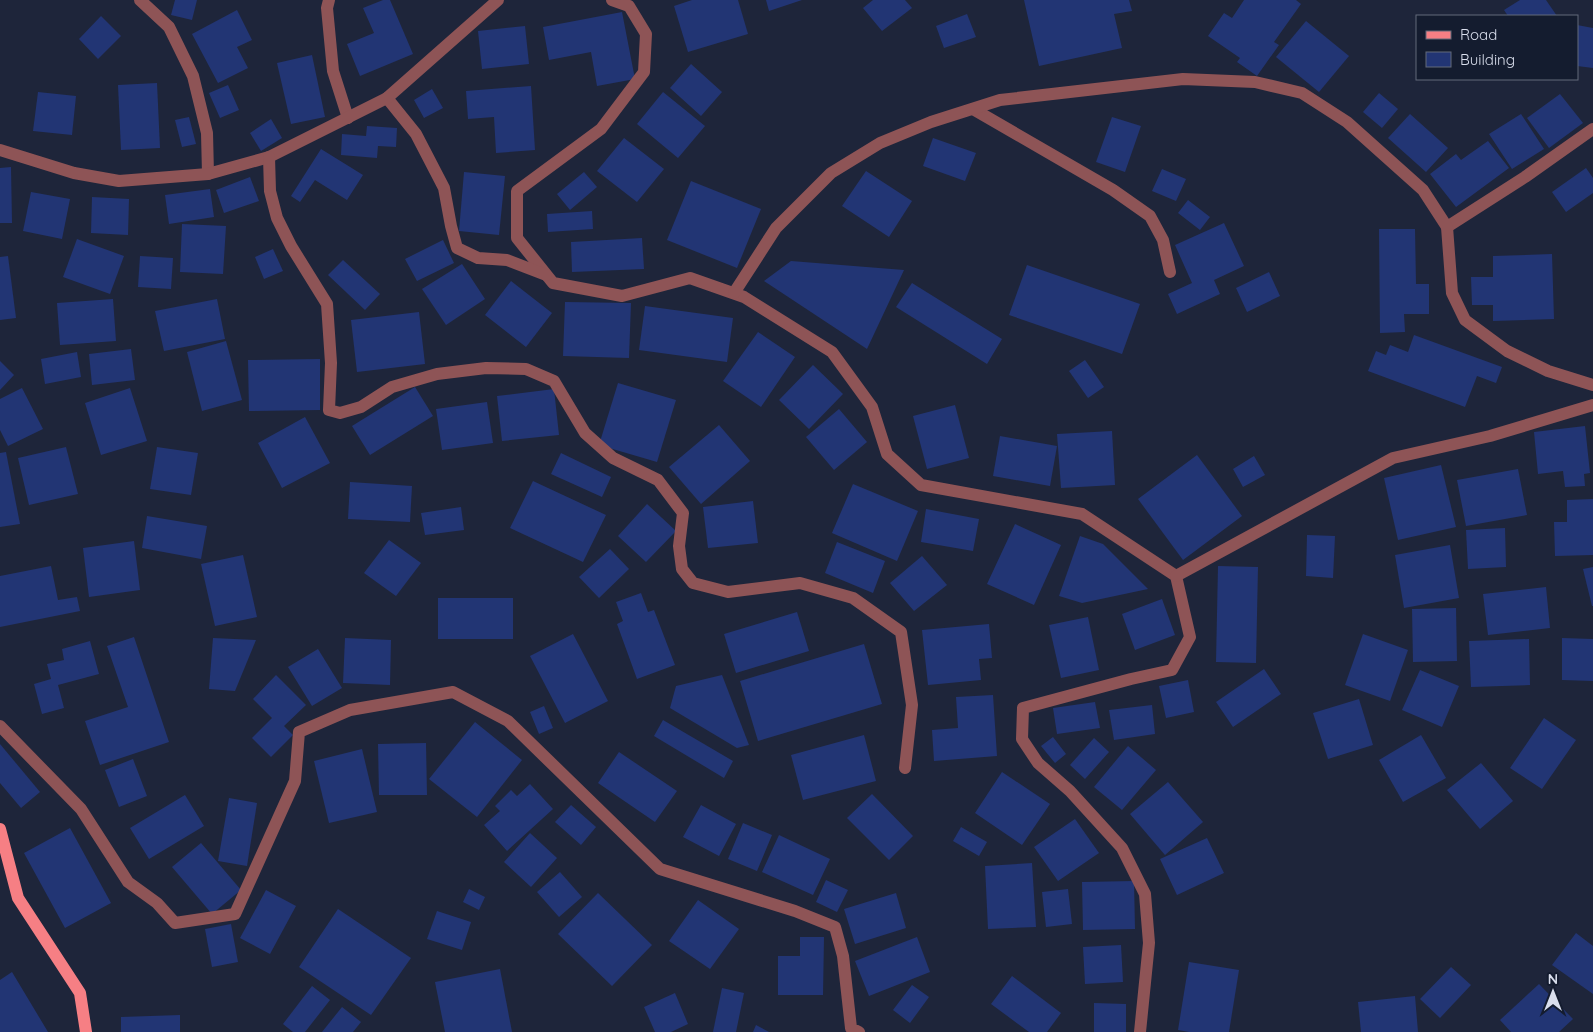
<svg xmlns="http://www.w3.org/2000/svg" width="1593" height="1032" viewBox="0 0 1593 1032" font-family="Quicksand,sans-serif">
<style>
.building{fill:#223574}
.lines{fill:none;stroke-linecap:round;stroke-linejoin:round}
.minor{stroke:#8e5456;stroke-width:12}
.major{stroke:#f67f84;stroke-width:12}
</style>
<rect width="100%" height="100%" fill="#1e253a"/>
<g class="building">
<polygon points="175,0 197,0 192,20 171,15"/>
<polygon points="383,0 390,0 413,54 360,76 347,44 374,33 363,8"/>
<polygon points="692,0 738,0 748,34 688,52 674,6"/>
<polygon points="766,0 802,0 769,11"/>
<polygon points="873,0 905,0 912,8 882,31 863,8"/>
<polygon points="1024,0 1129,0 1132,11 1114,14 1122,48 1039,66"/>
<polygon points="1244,0 1296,0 1301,4 1274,42 1279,45 1257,76 1237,62 1240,58 1208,36 1224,13 1232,18"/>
<polygon points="1520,0 1546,0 1557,16 1508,16 1504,10"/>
<polygon points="237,10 252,40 237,47 248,68 218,83 192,34"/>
<polygon points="622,12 635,79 597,86 591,52 549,60 543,27"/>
<polygon points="967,14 976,37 944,48 936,26"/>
<polygon points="101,16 121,36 98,59 79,39"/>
<polygon points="1306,21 1349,56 1319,92 1276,57"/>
<polygon points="1577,25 1593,28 1593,68 1577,66"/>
<polygon points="525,26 529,64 482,69 478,31"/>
<polygon points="312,55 325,117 291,124 277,63"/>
<polygon points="691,64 722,92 701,116 670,88"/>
<polygon points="157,83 160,148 121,150 118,85"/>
<polygon points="228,85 239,110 220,118 209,93"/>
<polygon points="531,86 535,150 496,153 494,117 468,119 466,91"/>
<polygon points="432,89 443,108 424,118 414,100"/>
<polygon points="38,92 76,96 72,135 33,131"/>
<polygon points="663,92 705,126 678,158 637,124"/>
<polygon points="1379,93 1398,109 1382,128 1363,112"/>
<polygon points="1560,94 1583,123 1549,148 1527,118"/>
<polygon points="1410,114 1448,148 1426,172 1388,138"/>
<polygon points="1521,114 1544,149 1512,169 1489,134"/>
<polygon points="189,117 196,144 182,147 175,120"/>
<polygon points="1112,117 1141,126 1125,172 1096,162"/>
<polygon points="271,119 282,138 261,151 250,133"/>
<polygon points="367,126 397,128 396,147 378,146 377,158 341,155 342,134 366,136"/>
<polygon points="624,138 664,169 637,202 597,171"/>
<polygon points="933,138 976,153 965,181 923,166"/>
<polygon points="1488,141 1509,168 1456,207 1430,174 1456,154 1461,160"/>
<polygon points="321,149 363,175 347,200 315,180 300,202 291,196"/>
<polygon points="11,167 12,223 0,223 0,168"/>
<polygon points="1586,168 1593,178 1593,193 1566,212 1552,192"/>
<polygon points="1162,169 1186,179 1176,201 1152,191"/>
<polygon points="866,171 912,201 889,237 842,206"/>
<polygon points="464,172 505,176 499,235 459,231"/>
<polygon points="584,172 597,187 570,210 557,194"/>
<polygon points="250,177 259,201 224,213 216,190"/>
<polygon points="691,181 761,209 737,268 667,240"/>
<polygon points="210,189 214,217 169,224 165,195"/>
<polygon points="31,192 70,199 62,239 23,231"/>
<polygon points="92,197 129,199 128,235 91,233"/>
<polygon points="1188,200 1210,217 1200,230 1178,213"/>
<polygon points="592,211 593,229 548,232 547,214"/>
<polygon points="1224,223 1244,266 1214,280 1220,294 1177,314 1168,294 1192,283 1175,245"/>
<polygon points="182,224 226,226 223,274 180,272"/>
<polygon points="1379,229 1415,229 1416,284 1429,284 1429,314 1404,314 1405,332 1380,333"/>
<polygon points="642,238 644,269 572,272 571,242"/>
<polygon points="77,239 124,256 110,294 63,277"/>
<polygon points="443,240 454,263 417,281 405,259"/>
<polygon points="273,249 283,271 264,279 255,257"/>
<polygon points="1552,254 1554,319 1493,321 1493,305 1472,305 1471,277 1493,277 1493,256"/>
<polygon points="8,256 16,318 0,320 0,257"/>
<polygon points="140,256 173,258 171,289 138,287"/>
<polygon points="343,260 380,294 365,310 328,275"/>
<polygon points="791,261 904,270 867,349 764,281"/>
<polygon points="462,264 485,299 446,325 422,289"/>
<polygon points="1027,265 1140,304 1122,354 1009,315"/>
<polygon points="1269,272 1280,296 1247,312 1236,288"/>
<polygon points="511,281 552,313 526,347 485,315"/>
<polygon points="912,283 1002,339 987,364 896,307"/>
<polygon points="113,299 116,341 60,345 57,303"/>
<polygon points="217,299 225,339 164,351 155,311"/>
<polygon points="565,302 631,303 629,358 563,356"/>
<polygon points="645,306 733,318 727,362 639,350"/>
<polygon points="419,312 425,364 357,372 351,320"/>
<polygon points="758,332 795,357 761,407 723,381"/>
<polygon points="1414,335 1502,367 1496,383 1477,376 1465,407 1368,371 1376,351 1386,355 1390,345 1408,352"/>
<polygon points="226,341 242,400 202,411 187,352"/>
<polygon points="131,349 135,380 92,385 89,354"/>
<polygon points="77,352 81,377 45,384 41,359"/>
<polygon points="320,359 320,410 249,411 248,360"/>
<polygon points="1085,360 1104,387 1088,398 1069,371"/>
<polygon points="0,361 14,375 0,390"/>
<polygon points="813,365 843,394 809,429 779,400"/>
<polygon points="618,383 676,400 657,462 599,445"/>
<polygon points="415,387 433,416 370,455 352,426"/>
<polygon points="22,388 43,429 8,446 0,430 0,399"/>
<polygon points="130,388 147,441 101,455 85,403"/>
<polygon points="554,389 559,435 502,441 497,396"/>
<polygon points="487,402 493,443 442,450 436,409"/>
<polygon points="955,405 969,458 927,469 913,416"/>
<polygon points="839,409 867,442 834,470 806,437"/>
<polygon points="305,417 330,463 282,488 258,443"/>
<polygon points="719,425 750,461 701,504 669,467"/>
<polygon points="1585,426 1590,473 1584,474 1585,486 1565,487 1563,471 1538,474 1534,432"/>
<polygon points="1112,431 1115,485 1061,488 1057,434"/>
<polygon points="1000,436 1057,446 1050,486 993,476"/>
<polygon points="66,447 78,494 29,505 18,458"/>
<polygon points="157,447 198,453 191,495 150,489"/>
<polygon points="6,452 20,524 0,527 0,453"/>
<polygon points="561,453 611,477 602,497 551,474"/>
<polygon points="1197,455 1242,516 1183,560 1138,499"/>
<polygon points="1254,456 1265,475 1243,487 1233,469"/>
<polygon points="1441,465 1456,527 1398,540 1384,478"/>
<polygon points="1518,469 1527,515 1466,526 1457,480"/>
<polygon points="533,481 606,515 583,562 510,528"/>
<polygon points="350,482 412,486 410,522 348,519"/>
<polygon points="853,484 918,511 897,561 832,533"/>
<polygon points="1593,499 1593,555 1555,556 1554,522 1567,522 1567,500"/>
<polygon points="753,501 758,543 708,548 703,507"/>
<polygon points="647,504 676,531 646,562 618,536"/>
<polygon points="461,507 464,530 425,535 421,513"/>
<polygon points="926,509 979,519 973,551 921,542"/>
<polygon points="147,516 207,526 201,559 142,548"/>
<polygon points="1015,524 1061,545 1034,605 987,584"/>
<polygon points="1505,528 1506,567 1468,569 1466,530"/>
<polygon points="1307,535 1335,536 1333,578 1306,576"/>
<polygon points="1080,536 1103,544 1148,589 1082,603 1059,596"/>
<polygon points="389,540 421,563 396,596 364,573"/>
<polygon points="134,541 140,590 89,597 83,548"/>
<polygon points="837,542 885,561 873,593 825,573"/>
<polygon points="1450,545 1459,598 1404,608 1395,555"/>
<polygon points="610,549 629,569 599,598 579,577"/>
<polygon points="243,555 257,617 215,626 201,564"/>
<polygon points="922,556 947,585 914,611 890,583"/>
<polygon points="51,566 58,600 77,597 80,611 0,627 0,576"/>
<polygon points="1218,566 1258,567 1256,663 1216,662"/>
<polygon points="1593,567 1593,606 1592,606 1583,569"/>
<polygon points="1546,587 1550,628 1488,635 1483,594"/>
<polygon points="641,593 648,612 654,610 675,665 637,679 617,624 623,621 616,602"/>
<rect x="438" y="598" width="75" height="41"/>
<polygon points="1162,599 1175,635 1135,650 1122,614"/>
<polygon points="1456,608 1457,661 1413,662 1412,609"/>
<polygon points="797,612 809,651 736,673 724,634"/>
<polygon points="1088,617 1099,670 1061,678 1049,625"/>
<polygon points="989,624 992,658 979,659 981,680 928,685 922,630"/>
<polygon points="573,634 608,701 565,723 530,656"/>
<polygon points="1363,634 1408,650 1390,701 1345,685"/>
<polygon points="134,637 169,742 100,765 85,721 128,707 107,646"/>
<polygon points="213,638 256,640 235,691 209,689"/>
<polygon points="345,638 391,640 390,685 343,683"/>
<polygon points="1562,638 1593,639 1593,681 1562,680"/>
<polygon points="1529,639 1530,685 1471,687 1469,641"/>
<polygon points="90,641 99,674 58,685 64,708 42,714 34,684 51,679 47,664 64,660 62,649"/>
<polygon points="864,644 882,704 758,741 740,681"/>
<polygon points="318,649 342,688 312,706 288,667"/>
<polygon points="1264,669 1281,694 1233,727 1216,702"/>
<polygon points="1420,670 1459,686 1442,727 1402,710"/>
<polygon points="276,675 306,705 284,726 293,735 271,757 252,738 272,718 253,699"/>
<polygon points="722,675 749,745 737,748 670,708 676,686"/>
<polygon points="1188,680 1194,712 1166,718 1159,686"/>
<polygon points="993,695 997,756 934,761 932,730 958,728 956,697"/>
<polygon points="1359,699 1373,745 1328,759 1313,713"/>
<polygon points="1095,702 1100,728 1057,734 1053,708"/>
<polygon points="1152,705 1155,734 1114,740 1109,710"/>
<polygon points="544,706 553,728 539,734 530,712"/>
<polygon points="1544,718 1576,740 1542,789 1510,768"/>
<polygon points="663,720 733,761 724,778 654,736"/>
<polygon points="475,722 522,760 477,817 429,779"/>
<polygon points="864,735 876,781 803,800 791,755"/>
<polygon points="1421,735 1446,778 1403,802 1379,760"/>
<polygon points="1053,737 1066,754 1055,763 1041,746"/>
<polygon points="1094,738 1109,752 1085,779 1070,765"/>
<polygon points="426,743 427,795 379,795 378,744"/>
<polygon points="0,744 40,792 21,808 0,783"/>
<polygon points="1128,746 1156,770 1122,810 1094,787"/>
<polygon points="362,749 377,812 329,823 314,761"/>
<polygon points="619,752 677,791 655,822 598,783"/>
<polygon points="133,759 147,796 119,807 105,770"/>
<polygon points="1481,763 1513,801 1480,829 1447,790"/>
<polygon points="1002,772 1050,804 1022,845 975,813"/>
<polygon points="1168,782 1203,822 1165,855 1130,814"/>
<polygon points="530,784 553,809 507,851 484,825 500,811 495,806 511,790 517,796"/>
<polygon points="872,794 913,836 889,860 847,818"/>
<polygon points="185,795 204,826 149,859 130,828"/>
<polygon points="229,798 257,803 247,866 218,861"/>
<polygon points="571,805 596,827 581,845 555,822"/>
<polygon points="701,805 736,824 719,856 683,837"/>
<polygon points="1075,819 1099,853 1058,881 1034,847"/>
<polygon points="743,823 772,835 757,871 728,859"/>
<polygon points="961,827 987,842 979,856 953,841"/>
<polygon points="70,828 111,903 65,928 24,853"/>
<polygon points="530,833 557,858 531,887 504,862"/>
<polygon points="779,835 830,859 813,895 762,872"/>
<polygon points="1207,838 1224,873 1177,895 1160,859"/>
<polygon points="201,843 241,890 212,914 172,867"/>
<polygon points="1032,863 1036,927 988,929 985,866"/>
<polygon points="560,872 582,897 559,917 537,892"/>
<polygon points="826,880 848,890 837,912 816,902"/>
<polygon points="1134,881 1135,929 1083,930 1082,882"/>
<polygon points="469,889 485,897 479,910 463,902"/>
<polygon points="1068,889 1072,924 1046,927 1042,892"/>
<polygon points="266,890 296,906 270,954 240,938"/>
<polygon points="598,893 652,945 612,986 558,934"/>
<polygon points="896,893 906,928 855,944 844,909"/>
<polygon points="698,900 739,929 710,969 669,941"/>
<polygon points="338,909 411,958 371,1015 299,967"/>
<polygon points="437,911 471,922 462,950 427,939"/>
<polygon points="231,924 238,962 212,967 205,929"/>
<polygon points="1576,933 1593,946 1593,994 1552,965"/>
<polygon points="800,937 824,937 823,995 778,995 778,956 800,956"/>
<polygon points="917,937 930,972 869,996 855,961"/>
<polygon points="1121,945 1123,982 1085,984 1083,947"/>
<polygon points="1189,962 1239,970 1229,1032 1189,1032 1178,1030"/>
<polygon points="1451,967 1471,985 1440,1018 1420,999"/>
<polygon points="500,969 512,1032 445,1032 435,982"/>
<polygon points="12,972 48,1032 0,1032 0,980"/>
<polygon points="1012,976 1061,1013 1047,1032 1029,1032 991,1004"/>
<polygon points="1539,984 1573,1019 1559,1032 1511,1032 1500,1020"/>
<polygon points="912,985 929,997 910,1023 893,1010"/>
<polygon points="312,986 330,1000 305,1032 293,1032 283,1024"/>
<polygon points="722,988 744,993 736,1032 713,1032"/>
<polygon points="675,993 688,1024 671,1032 655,1032 644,1007"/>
<polygon points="1415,996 1418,1032 1361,1032 1358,1002"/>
<polygon points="1094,1003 1126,1004 1126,1032 1094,1032"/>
<polygon points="342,1007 361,1022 353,1032 322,1032"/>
<polygon points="180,1015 180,1032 121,1032 121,1017"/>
<polygon points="756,1025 769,1032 753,1032"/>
</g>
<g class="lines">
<g class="minor">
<polyline points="140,0 169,27 193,76 207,133 208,174"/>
<polyline points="329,0 327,8 333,71 348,118"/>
<polyline points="612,0 629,6 646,34 644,72 601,129 517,191 517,238 553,283 622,296 690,278 744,297 832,352 872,407 887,454 921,485 1082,514 1176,576 1190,637 1172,670 1131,679 1023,708 1022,739 1038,763 1070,791 1122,848 1145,894 1149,943 1140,1032"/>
<polyline points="387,98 416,134 444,188 451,226 457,248 478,258 507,260 546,275"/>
<polyline points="973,109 1113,190 1150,216 1163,240 1170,272"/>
<polyline points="0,150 74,173 119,181 208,174 269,157 387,98 498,0"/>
<polyline points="269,157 270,191 277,218 291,246 327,304 331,363 329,410 340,413 361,407 392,387 437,374 486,368 526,369 554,381 585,433 613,458 658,480 683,513 679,546 682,569 693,583 728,592 800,583 853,598 901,632 912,705 905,768"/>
<polyline points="1447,227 1525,177 1593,129"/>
<polyline points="734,293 776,228 831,173 880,143 931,122 1000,100 1183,79 1255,82 1302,93 1347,122 1423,190 1447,227 1452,293 1465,320 1507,351 1548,371 1593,385"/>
<polyline points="1176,576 1393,458 1490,436 1593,405"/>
<polyline points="0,726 81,809 128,882 157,903 175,923 235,914 295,781 299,732 350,710 453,692 508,721 660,869 795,911 835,927 843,956 851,1028 859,1032"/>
</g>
<polyline class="major" points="0,829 18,898 80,993 86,1032"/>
</g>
<rect x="1416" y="15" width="162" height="65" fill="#141c2f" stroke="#636a7b"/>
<rect x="1426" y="31" width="25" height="8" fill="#f67f84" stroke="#636a7b"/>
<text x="1460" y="40" font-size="15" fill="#d9deec">Road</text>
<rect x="1426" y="52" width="25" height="15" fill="#223574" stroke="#636a7b"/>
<text x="1460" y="65" font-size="15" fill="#d9deec">Building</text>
<g transform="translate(1553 992)" stroke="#141c2f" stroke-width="4" paint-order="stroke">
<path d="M0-4L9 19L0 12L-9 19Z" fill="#d9deec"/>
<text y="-8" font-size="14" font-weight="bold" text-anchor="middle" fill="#d9deec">N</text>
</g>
</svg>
